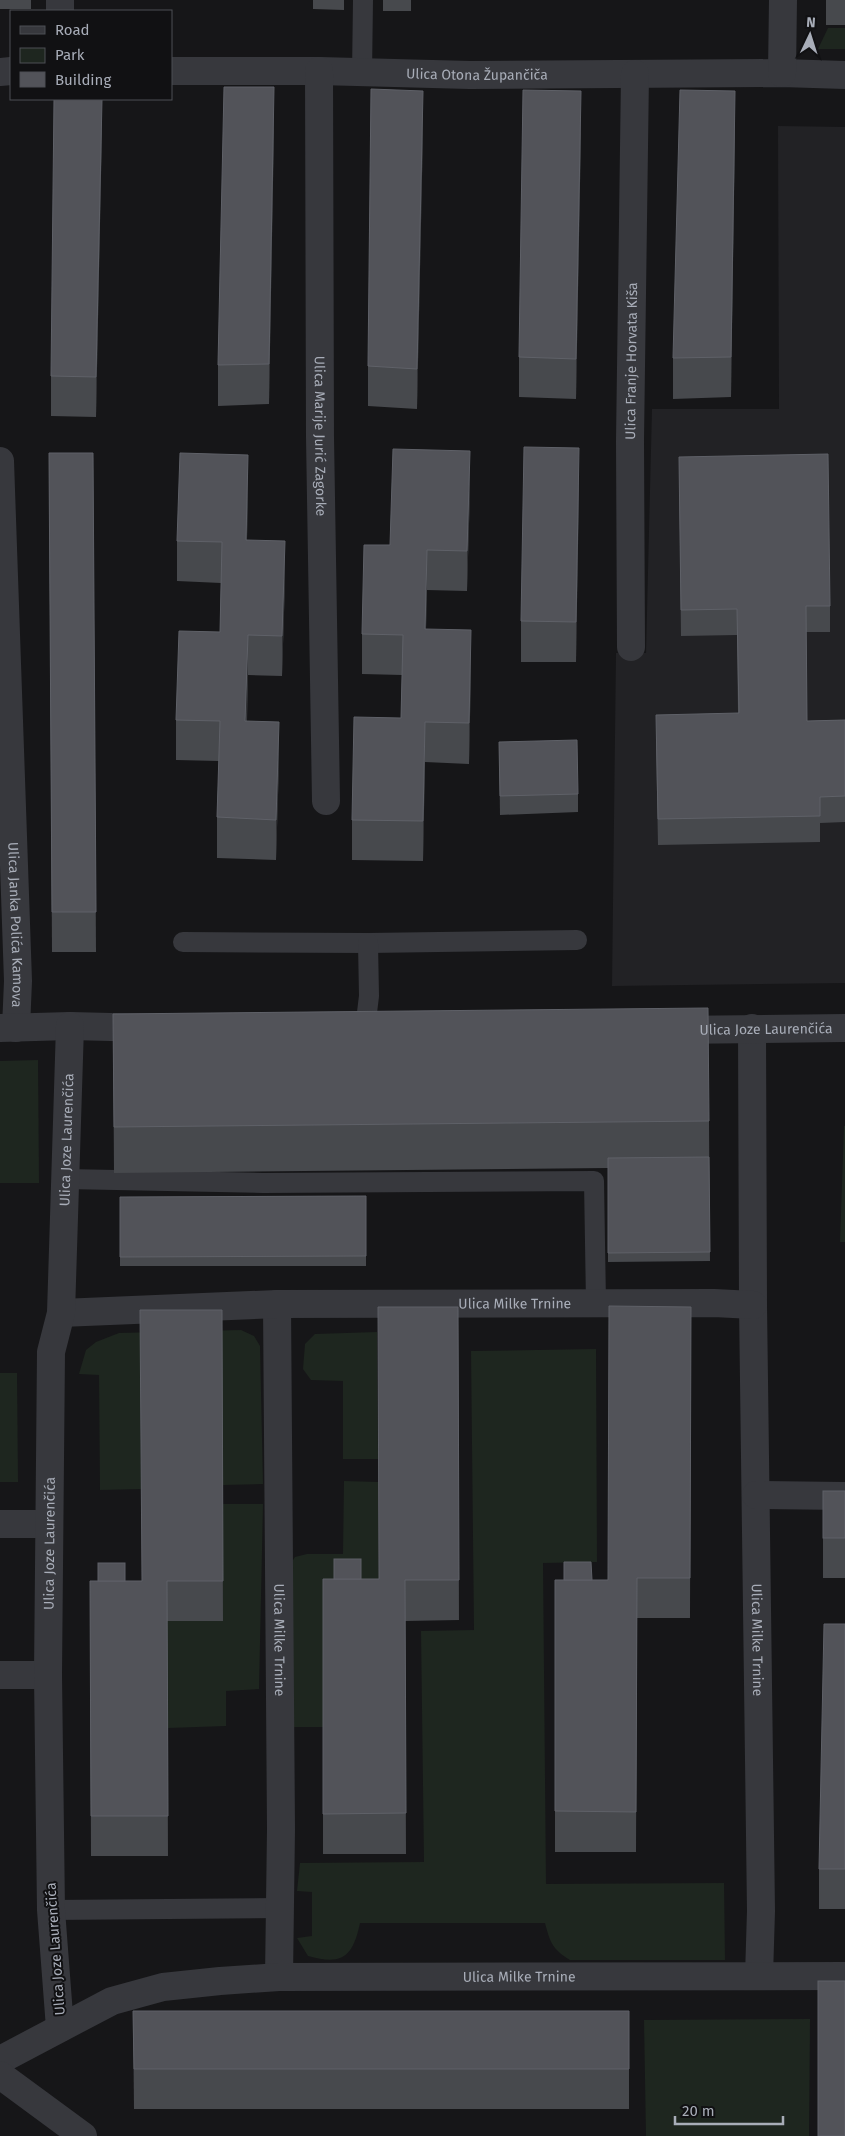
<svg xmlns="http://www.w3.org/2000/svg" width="845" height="2136" viewBox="0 0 845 2136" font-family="'Fira Sans',sans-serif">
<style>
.built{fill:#222225}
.green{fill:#1e261f}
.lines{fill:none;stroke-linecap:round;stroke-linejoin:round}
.lane{stroke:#37383d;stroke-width:20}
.street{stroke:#37383d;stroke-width:28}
.wall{fill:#47494d}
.shaded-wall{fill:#2f3033}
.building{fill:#525359;stroke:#5f6168}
.labels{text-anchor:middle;stroke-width:4;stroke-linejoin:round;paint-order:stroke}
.street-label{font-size:14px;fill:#a8adb8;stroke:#111113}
</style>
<rect width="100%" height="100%" fill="#161618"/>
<polygon class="built" points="778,126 845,127 845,983 612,986 616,653 646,653 652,409 779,409"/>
<g class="green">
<polygon points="828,28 845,28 845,49 818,49"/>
<polygon points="38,1060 39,1183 0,1183 0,1061"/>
<polygon points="844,1126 845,1126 845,1242 840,1242"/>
<polygon points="241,1330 254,1336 260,1346 263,1484 223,1485 140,1350 141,1489 100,1490 99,1375 79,1374 86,1350 96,1342 119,1333"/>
<polygon points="377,1332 378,1459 343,1459 343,1381 311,1380 303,1369 305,1344 315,1334"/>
<path d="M596 1349 597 1562 543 1563 546 1884 724 1883 725 1960H570C552 1949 550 1942 545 1923H360C353 1956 343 1966 308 1956L297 1938 312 1936V1892L297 1891 300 1863 424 1862 421 1631 474 1630 471 1351Z"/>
<polygon points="0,1373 17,1373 18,1482 0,1482"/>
<polygon points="344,1481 378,1482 379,1619 323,1727 290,1727 288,1568 295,1557 307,1554 343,1554"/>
<polygon points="223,1504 263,1504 259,1689 226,1691 226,1726 168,1728 167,1621 223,1621"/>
<polygon points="810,2019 809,2136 646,2136 644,2020"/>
</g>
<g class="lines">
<g class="lane">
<polyline points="362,74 363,0"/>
<polyline points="183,942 368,943 577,940"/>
<polyline points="365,1029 369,996 368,943"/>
<polyline points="65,1179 263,1183 594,1181 596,1303"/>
<polyline points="51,1910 280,1908"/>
</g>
<g class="street">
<polyline points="60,11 60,0"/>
<path id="s1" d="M171 71H319L470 75 782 73 845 75"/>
<path id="s2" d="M319 71 320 437 326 801"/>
<polyline points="0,72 11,71"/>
<polyline points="782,73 783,0"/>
<path id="s3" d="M0 461 18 981 16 1028"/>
<path id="s4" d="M631 647 630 441 635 74"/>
<polyline points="0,1028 70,1026 151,1028"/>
<path id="s5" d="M752 1028 753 1305 761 1911 759 1976"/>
<path id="s6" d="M671 1030 845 1028"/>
<path id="s7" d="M277 1304 281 1829 279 1977"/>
<path id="s8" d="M61 1313 277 1304 714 1303 753 1305"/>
<polyline points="756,1495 845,1496"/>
<polyline points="0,1524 49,1524"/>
<polyline points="0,1675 48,1675"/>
<path id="s9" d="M60 2028 51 1910 48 1675 51 1352 61 1313 70 1026"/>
<path id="s10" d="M0 2060 112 2001 163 1987 220 1981 279 1977 845 1976"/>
<polyline points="0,2075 83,2136"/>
</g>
</g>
<g class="wall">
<rect x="0" y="0" width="31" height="9"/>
<polygon points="313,0 344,0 344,10 313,9"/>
<rect x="383" y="0" width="28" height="11"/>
<rect x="826" y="0" width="19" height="25"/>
<polygon points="102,128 96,417 51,416 51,376"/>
<polygon points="274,128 269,404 218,406 218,365"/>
<polygon points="423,131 417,409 368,406 368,366"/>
<polygon points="581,131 576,399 519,397 519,357"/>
<polygon points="735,131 731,397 673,399 673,358"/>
<polygon points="49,453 93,453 96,952 52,952"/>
<polygon points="679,457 830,606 830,632 806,632 807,721 845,720 845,822 820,823 820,842 658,845 656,741 738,713 737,635 681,636"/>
<polygon points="579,488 576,662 521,662 521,621"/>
<polygon points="470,491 467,591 427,590 426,629 471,671 469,764 425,762 423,861 352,860 352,820 401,718 402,675 362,674 362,634 390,545"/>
<polygon points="248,495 247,540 285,581 282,676 248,675 247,721 279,763 276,860 217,858 217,817 219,761 176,760 176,720 220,632 221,583 177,581 177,541"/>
<polygon points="499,742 578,794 578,812 500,815"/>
<polygon points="113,1014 709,1121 710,1261 608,1262 608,1168 114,1173"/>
<polygon points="366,1196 366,1266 120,1266 120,1197"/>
<polygon points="458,1307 459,1620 405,1621 406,1854 323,1854 323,1579 379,1579"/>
<polygon points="691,1307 690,1618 637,1618 636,1852 555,1852 555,1580 608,1580"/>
<polygon points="222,1310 223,1621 167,1621 168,1856 91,1856 90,1581 142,1581"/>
<rect x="823" y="1491" width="22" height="87"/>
<polygon points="845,1624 845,1909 819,1909 819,1869"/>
<polygon points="133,2011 629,2011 629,2109 134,2109"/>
</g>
<g class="shaded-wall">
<polygon points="274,87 274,128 269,404 269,364"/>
<polygon points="423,91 423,131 417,409 417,369"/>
<polygon points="581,91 581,131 576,399 576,359"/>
<polygon points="735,91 735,131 731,397 731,357"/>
<polygon points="102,99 102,128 96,417 96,377"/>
<polygon points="579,448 579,488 576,662 576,622"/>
<polygon points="470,451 470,491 467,591 467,551"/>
<polygon points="248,455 248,495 246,580 246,540"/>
<polygon points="285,541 285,581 282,676 282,636"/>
<polygon points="427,550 427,590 425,670 425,629"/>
<polygon points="471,630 471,671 469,764 469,723"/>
<polygon points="248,635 248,675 245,762 245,721"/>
<polygon points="279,722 279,763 276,860 276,820"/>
<polygon points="425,722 425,762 423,861 423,821"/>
</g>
<g class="building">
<polygon points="224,87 274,87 269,364 218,365"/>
<polygon points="371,89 423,91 417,369 368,366"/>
<polygon points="523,90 581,91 576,359 519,357"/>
<polygon points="680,90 735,91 731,357 673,358"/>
<polygon points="54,99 102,99 96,377 51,376"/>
<polygon points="524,447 579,448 576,622 521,621"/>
<polygon points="393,449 470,451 467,551 427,550 425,629 471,630 469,723 425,722 423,821 352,820 354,717 401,718 403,635 362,634 364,545 390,545"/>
<polygon points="49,453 93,453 96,912 52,912"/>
<polygon points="180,453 248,455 246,540 285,541 282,636 248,635 245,721 279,722 276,820 217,817 220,721 176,720 179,631 220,632 222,542 177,541"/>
<polygon points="828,454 830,606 806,606 807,721 845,720 845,796 820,797 820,816 658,819 656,715 739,713 737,609 681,610 679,457"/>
<polygon points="577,740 578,794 500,796 499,742"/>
<polygon points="708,1008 709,1121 114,1127 113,1014"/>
<polygon points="709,1157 710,1252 608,1253 608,1158"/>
<polygon points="366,1196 366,1256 120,1257 120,1197"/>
<polygon points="609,1306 691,1307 690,1578 637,1578 636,1812 555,1811 555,1580 608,1580"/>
<polygon points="378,1307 458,1307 459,1580 405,1580 406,1813 323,1814 323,1579 379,1579"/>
<polygon points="140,1310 222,1310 223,1581 167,1581 168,1816 91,1816 90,1581 142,1581"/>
<rect x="823" y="1491" width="22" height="47"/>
<rect x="334" y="1559" width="27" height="20"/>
<polygon points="564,1562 591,1562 592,1580 564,1580"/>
<rect x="98" y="1563" width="27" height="18"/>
<polygon points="824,1624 845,1624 845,1869 819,1869"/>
<rect x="818" y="1981" width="27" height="155"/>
<polygon points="133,2011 629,2011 629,2069 134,2069"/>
</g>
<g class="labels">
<g class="street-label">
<text dy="5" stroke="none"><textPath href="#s1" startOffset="306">Ulica Otona Župančiča</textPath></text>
<text dy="5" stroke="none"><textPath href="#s4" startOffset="286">Ulica Franje Horvata Kiša</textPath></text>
<text dy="5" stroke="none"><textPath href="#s2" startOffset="365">Ulica Marije Jurić Zagorke</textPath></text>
<text dy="5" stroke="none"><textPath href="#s3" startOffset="464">Ulica Janka Polića Kamova</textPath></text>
<text dy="5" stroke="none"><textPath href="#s6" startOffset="95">Ulica Joze Laurenčića</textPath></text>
<text dy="5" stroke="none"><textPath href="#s9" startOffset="890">Ulica Joze Laurenčića</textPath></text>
<text dy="5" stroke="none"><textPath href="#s8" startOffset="454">Ulica Milke Trnine</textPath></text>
<text dy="5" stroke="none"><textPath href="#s9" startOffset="485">Ulica Joze Laurenčića</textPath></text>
<text dy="5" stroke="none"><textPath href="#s5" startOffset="612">Ulica Milke Trnine</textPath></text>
<text dy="5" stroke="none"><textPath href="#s7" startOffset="336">Ulica Milke Trnine</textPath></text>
<text transform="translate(55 1949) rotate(-94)" y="5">Ulica Joze Laurenčića</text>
<text dy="5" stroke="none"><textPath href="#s10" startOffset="536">Ulica Milke Trnine</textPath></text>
</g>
</g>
<rect x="10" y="10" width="162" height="90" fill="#111113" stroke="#4d4f55"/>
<rect x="20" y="26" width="25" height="8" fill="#37383d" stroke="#4d4f55"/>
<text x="55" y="35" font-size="15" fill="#a8adb8">Road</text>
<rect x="20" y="48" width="25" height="15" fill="#1e261f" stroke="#4d4f55"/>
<text x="55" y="60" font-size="15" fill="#a8adb8">Park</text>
<rect x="20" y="72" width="25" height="15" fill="#525359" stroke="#4d4f55"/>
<text x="55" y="85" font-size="15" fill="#a8adb8">Building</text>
<g transform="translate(810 35) rotate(4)" stroke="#111113" stroke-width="4" paint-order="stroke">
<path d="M0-4L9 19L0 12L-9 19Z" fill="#a8adb8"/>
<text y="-8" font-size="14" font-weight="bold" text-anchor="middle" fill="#a8adb8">N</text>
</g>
<path d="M675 2116v8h108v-8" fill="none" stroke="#a8adb8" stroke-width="2.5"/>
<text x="682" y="2116" font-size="15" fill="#a8adb8" stroke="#111113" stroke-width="4" paint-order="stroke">20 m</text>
</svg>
